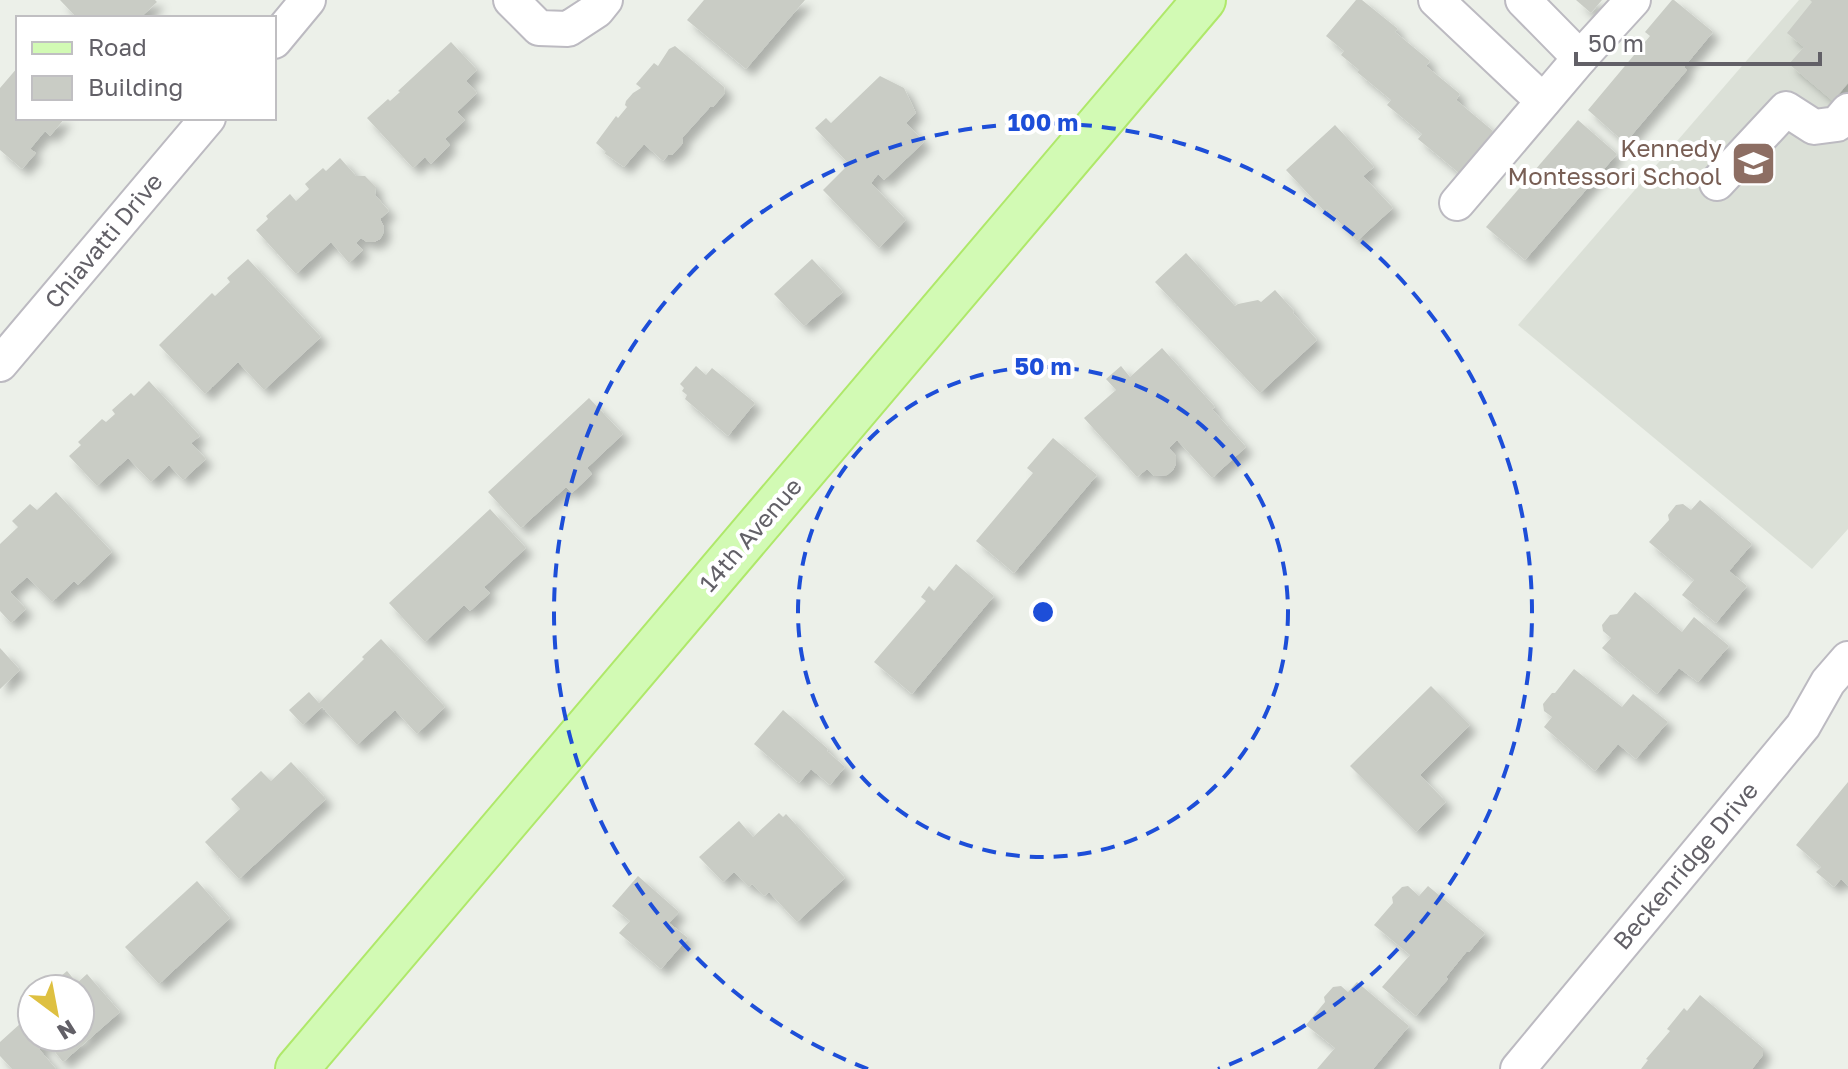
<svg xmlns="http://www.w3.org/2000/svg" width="1848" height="1069" viewBox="0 0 1848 1069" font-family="'Golos Text',sans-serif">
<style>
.education{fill:#dbe0d7}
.building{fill:#c9ccc5;filter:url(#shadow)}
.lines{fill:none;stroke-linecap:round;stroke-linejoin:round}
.minor-casing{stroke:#bcbac1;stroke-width:38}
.major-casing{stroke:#afe86a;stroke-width:46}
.minor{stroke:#fff;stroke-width:34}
.major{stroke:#d2fab4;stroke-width:42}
.ring{fill:none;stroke:#1d4ed8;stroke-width:4;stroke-dasharray:14 10}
.labels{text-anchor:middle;stroke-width:8;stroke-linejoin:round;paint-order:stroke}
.education-label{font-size:24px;fill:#785e54;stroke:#fff;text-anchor:end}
.street-label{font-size:24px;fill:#626067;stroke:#fff}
.centre{fill:#1d4ed8;stroke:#fff;stroke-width:4}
.ring-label{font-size:24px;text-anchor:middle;font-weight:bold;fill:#1d4ed8;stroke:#fff;stroke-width:8;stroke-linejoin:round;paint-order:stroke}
</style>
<defs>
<filter id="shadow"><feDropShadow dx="7" dy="7" stdDeviation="4" flood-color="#0004"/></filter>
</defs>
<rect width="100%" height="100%" fill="#ecf0e9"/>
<polygon class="education" points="1799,0 1848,0 1848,529 1812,569 1518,325"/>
<g class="building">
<polygon points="60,0 155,0 157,2 140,18 77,18"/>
<polygon points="704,0 805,0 746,69 687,20"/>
<polygon points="1356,0 1362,0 1398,29 1395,32 1430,61 1426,66 1460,94 1456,100 1493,131 1459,173 1418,139 1422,134 1387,105 1391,100 1357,72 1359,70 1341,55 1344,51 1326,36"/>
<polygon points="1576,0 1602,0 1591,13"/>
<polygon points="1672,0 1674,0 1713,32 1684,67 1687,70 1625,143 1588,110 1650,36 1645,32"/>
<polygon points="1810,0 1848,0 1848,83 1833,101 1789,64 1804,47 1787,33 1812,2"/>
<polygon points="451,42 477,70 466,81 477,93 457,112 465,120 445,139 450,145 431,164 425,157 413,168 367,118 388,99 390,101 400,92 398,91"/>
<polygon points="675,46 724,87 725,93 713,107 710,107 682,138 683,143 672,155 668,155 663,161 644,144 624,167 604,153 606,152 596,143 616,116 618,118 627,107 625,105 626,101 633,93 641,88 636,84 654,63 658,66 669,49"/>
<polygon points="18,67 18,118 65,118 50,136 45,131 30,149 36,153 22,169 0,150 0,88"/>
<polygon points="880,76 904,88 916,113 906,123 924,142 884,180 878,174 871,183 906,220 879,248 823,190 849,164 815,128 826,118 831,123"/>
<polygon points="1578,120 1617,154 1525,260 1486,227"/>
<polygon points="1335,125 1374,167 1363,176 1393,208 1357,241 1327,209 1325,212 1286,170"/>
<polygon points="340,158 356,176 365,176 376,187 375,195 389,211 380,219 384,227 383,234 380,239 374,242 367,242 361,238 356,243 363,250 349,263 331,242 296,274 256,230 268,219 266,216 290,194 296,201 309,189 305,184 323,168 326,171"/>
<polygon points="1186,253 1235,306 1238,304 1258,300 1261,302 1275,290 1294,311 1293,313 1317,340 1260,393 1155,282"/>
<polygon points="248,259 321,337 264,390 238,362 205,394 159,345 212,293 215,296 230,282 227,278"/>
<polygon points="812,259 843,292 804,326 774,294"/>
<polygon points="1162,348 1215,407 1212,409 1246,447 1212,478 1177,440 1169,448 1176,456 1176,464 1173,470 1167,475 1154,476 1147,469 1137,477 1084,418 1116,390 1106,379 1121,366 1130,377"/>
<polygon points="696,366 706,375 712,368 755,403 728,436 685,399 687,395 682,391 684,388 680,384"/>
<polygon points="149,381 200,436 191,443 206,459 183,480 169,465 151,482 128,458 97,486 69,456 81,445 78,442 102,419 106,422 115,414 112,410 131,393 134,396"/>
<polygon points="589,398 623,434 587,468 592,474 572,493 566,487 521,528 488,492"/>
<polygon points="1053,438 1097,475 1014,573 976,541 1033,473 1027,468"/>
<polygon points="56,492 112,552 78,585 74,581 52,602 27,577 10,592 26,609 11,623 0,611 0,544 18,527 12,521 30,504 37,510"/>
<polygon points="1700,500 1752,544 1729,571 1747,586 1716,623 1682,595 1694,580 1649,542 1669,520 1668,515 1676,505 1683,504 1691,510"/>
<polygon points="490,509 526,548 484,587 490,593 470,611 464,605 425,642 389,603"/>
<polygon points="956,564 994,596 912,694 874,662 926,601 921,597 929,586 934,591"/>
<polygon points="1635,592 1682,632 1694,617 1729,646 1698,682 1679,668 1657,694 1602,648 1611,638 1603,631 1602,625 1610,615 1617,614"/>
<polygon points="381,639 445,707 417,734 395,710 357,745 322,707 303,725 289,710 309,692 319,703 364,659 362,657"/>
<polygon points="0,648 20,670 0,689"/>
<polygon points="1574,669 1622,707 1633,694 1668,722 1636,759 1618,744 1595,771 1544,727 1552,717 1544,711 1543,704 1552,693 1555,693"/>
<polygon points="1431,686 1470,725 1420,775 1446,802 1416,832 1350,766"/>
<polygon points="783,710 828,749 827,751 845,767 830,785 811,769 799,783 754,744"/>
<polygon points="291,762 326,799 239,879 205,842 240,809 231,799 261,771 271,781"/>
<polygon points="1848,782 1848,886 1841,879 1834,887 1816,872 1821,867 1796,845"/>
<polygon points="779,813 783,817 786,814 845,878 797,922 769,892 764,896 752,884 749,887 734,872 723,882 699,857 739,821 753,837"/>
<polygon points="638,876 679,912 669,923 688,938 661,969 619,933 630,921 612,906"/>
<polygon points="197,881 230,918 159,984 125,947"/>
<polygon points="1408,886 1419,896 1428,886 1485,933 1469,952 1467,951 1446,977 1448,979 1416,1016 1382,987 1410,955 1374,925 1393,903 1392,897 1402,887"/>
<polygon points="67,971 77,983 87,974 120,1012 63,1062 47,1042 39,1049 56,1069 12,1069 0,1056 0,1042 32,1013 32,1037 80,1037 80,989 50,989 48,987"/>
<polygon points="1357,982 1409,1026 1373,1069 1317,1069 1335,1048 1306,1025 1325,1002 1324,997 1333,987 1341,986 1348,992"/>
<polygon points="1700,995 1763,1048 1763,1055 1752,1069 1641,1069 1648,1060 1646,1059 1670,1031 1667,1029 1684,1008 1687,1011"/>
</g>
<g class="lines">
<defs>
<g id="minor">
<polyline points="511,0 539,28 568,29 597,10 605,0"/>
<polyline points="1436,0 1543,101"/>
<polyline points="1523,0 1580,58"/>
<polyline points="274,41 308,0"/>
<polyline points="1717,183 1786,109 1814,127 1837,124 1848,111"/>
<polyline points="1457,203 1580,58 1633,0"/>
<polyline points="0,364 208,118"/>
<polyline points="1518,1069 1803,726 1828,682 1848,659"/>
</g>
<path id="major" d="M297 1069C598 712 902 357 1204 0"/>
</defs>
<use href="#minor" class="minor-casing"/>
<use href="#major" class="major-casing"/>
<use href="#minor" class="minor"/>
<use href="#major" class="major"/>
</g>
<g class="ring">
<circle cx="1043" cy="612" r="245"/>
<path d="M868 1069A489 489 0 1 1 1218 1069"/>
</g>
<defs>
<symbol id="school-square" viewBox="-11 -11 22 22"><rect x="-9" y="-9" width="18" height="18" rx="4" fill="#8d6e63" stroke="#fff"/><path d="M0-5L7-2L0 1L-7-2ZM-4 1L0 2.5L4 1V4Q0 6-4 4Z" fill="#fff"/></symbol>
</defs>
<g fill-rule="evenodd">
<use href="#school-square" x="1728" y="138" width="51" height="51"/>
</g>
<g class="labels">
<g class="education-label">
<text x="1722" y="157">Kennedy<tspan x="1722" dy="28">Montessori School</tspan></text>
</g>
<g class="street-label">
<text transform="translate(104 241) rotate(-50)" y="8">Chiavatti Drive</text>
<text transform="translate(751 535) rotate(-49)" y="8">14th Avenue</text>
<text transform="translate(1686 866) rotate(-50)" y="8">Beckenridge Drive</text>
</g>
</g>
<circle cx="1043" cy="612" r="12" class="centre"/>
<g class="ring-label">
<text x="1043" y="131">100 m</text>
<text x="1043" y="375">50 m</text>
</g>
<rect x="16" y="16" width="260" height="104" fill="#ffffff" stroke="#c0bfc2" stroke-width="2"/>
<rect x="32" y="42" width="40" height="12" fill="#d2fab4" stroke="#c0bfc2" stroke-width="2"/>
<text x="88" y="56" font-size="24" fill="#626067">Road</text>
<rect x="32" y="76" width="40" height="24" fill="#c9ccc5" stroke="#c0bfc2" stroke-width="2"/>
<text x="88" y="96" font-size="24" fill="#626067">Building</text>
<g transform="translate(56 1013) rotate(148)"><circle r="38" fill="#ffffff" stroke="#c0bfc2" stroke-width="2"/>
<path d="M0-6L14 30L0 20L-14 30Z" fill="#dec041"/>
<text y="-12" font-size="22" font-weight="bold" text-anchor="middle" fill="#626067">N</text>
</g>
<path d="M1576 52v12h244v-12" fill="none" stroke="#626067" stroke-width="4"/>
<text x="1588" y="52" font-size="24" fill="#626067" stroke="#ffffff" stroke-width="6" paint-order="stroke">50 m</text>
</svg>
